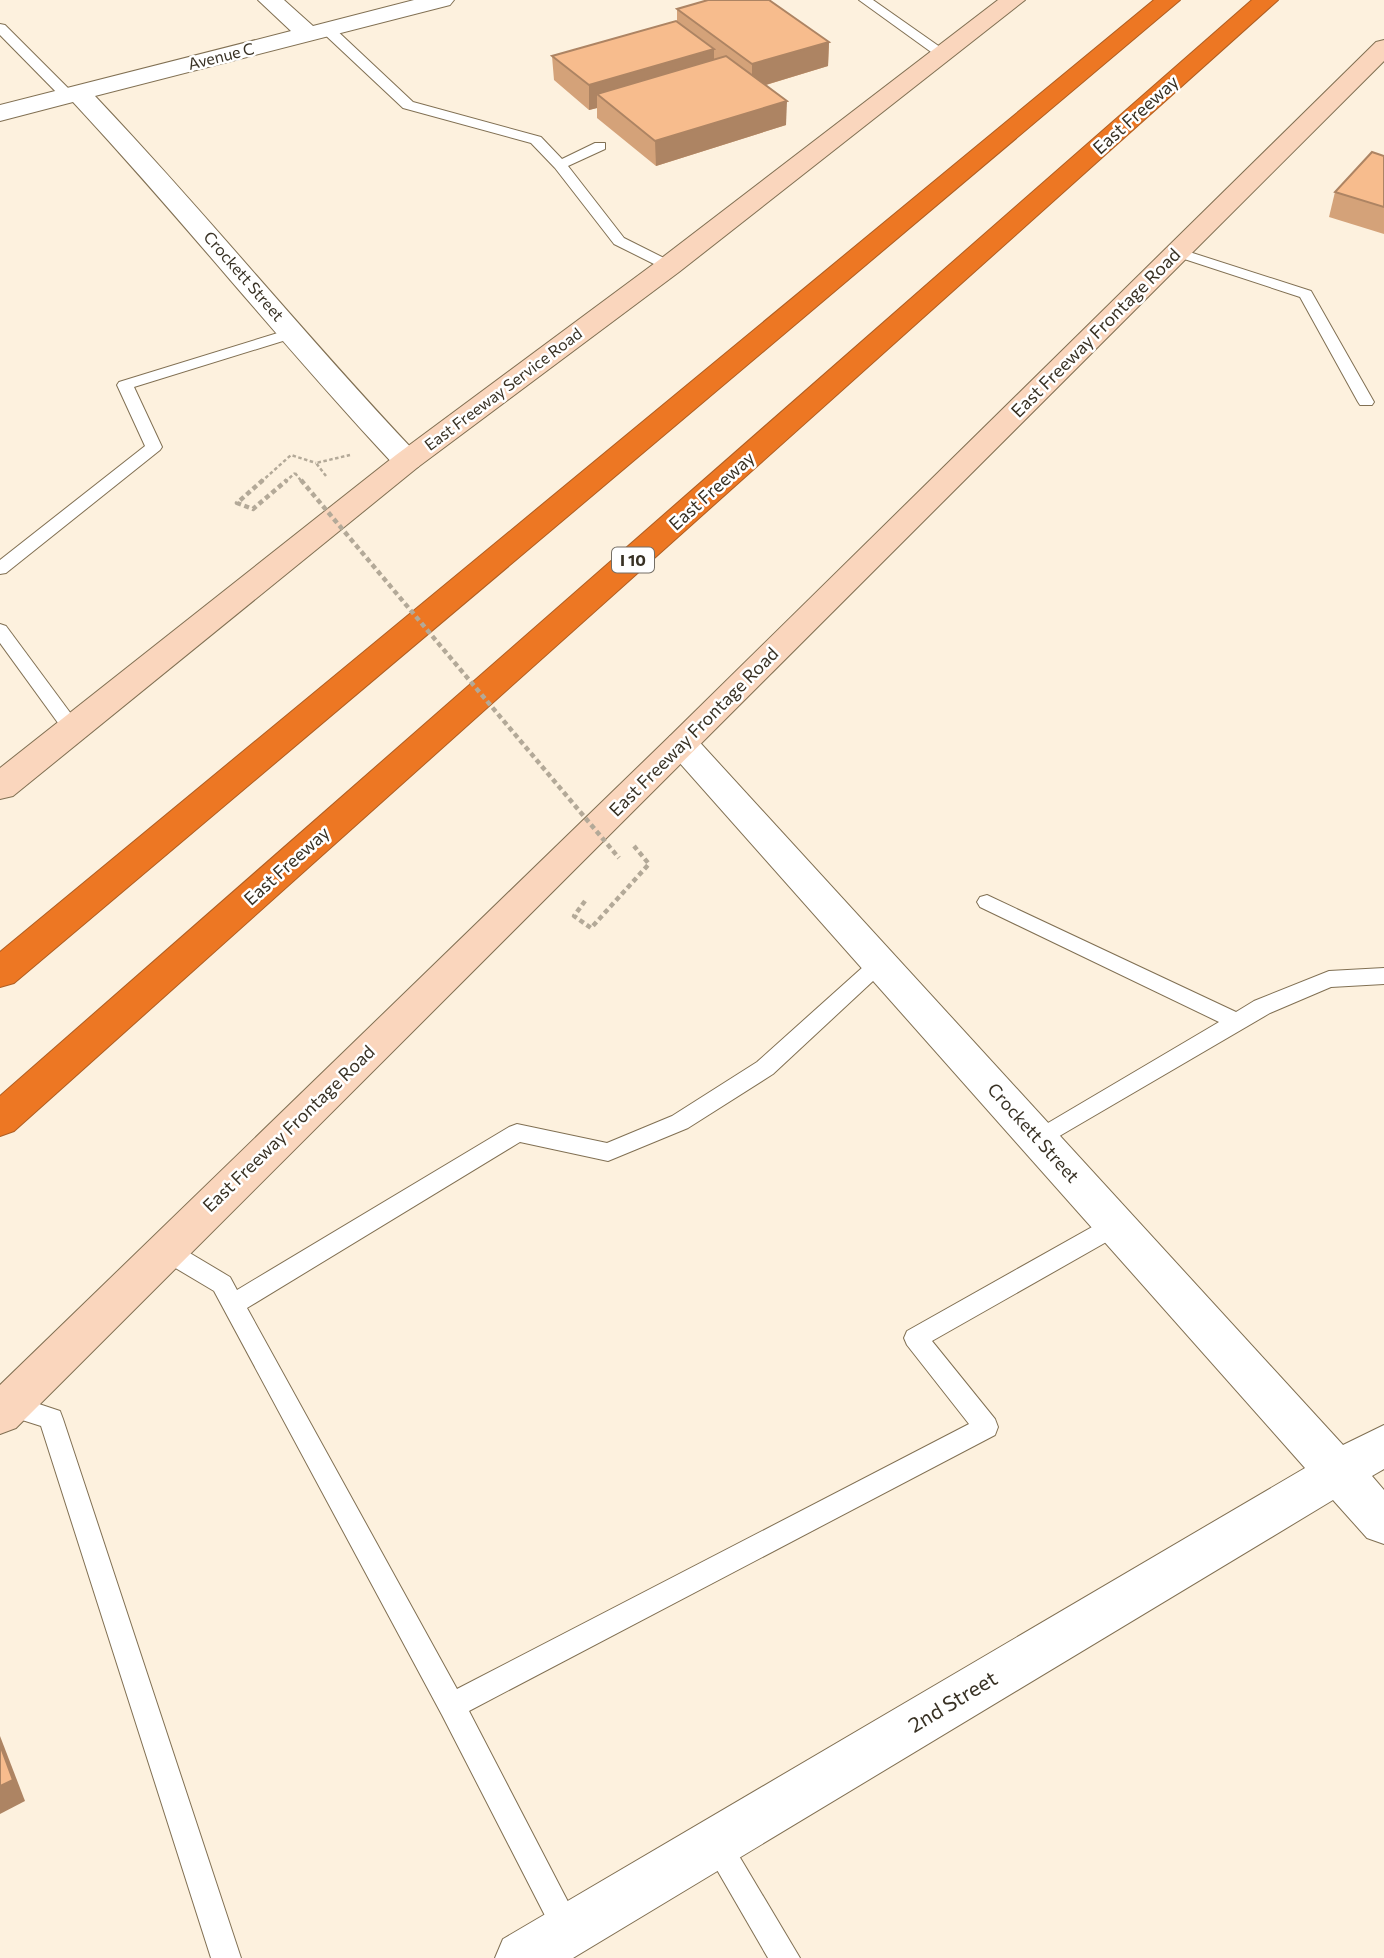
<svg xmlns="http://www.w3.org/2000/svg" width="1384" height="1958" viewBox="0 0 1384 1958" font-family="Commissioner,sans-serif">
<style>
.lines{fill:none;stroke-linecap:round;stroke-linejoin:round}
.service-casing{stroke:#817053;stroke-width:2}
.minor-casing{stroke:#817053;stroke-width:2}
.secondary-casing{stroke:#817053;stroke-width:2}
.motorway-casing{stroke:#ae5e23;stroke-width:2}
.path-far1{stroke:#b3a998;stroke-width:2.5;stroke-dasharray:3.5 2.5;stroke-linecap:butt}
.path{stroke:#b3a998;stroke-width:4.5;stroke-dasharray:5 3.5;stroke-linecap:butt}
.service{fill:#fff;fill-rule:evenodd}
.minor{fill:#fff;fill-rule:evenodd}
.secondary{fill:#fad6bd;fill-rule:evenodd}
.motorway{fill:#ed7723;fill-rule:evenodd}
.path-bridge-far1{stroke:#b3a998;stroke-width:2.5;stroke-dasharray:3.5 2.5;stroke-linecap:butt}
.path-bridge{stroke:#b3a998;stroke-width:4.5;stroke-dasharray:5 3.5;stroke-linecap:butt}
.wall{fill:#d4a279}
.shaded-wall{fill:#ad8463}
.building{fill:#f7bc8d;stroke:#ad8463;stroke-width:2}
.labels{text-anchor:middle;stroke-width:5;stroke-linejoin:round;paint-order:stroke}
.far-street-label{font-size:16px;fill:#383124;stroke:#fff}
.shield{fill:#fff;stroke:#746f66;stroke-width:2}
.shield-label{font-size:16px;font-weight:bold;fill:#383124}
.street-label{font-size:18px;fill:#383124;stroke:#fff}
.near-street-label{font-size:21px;fill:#383124;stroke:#fff}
</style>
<rect width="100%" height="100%" fill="#fdf1de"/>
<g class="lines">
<defs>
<g id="service">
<polygon points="859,0 873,0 950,54 948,57 938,57"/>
<polygon points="0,24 5,25 73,93 73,99 63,99 0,35"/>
<polygon points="327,25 332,26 413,102 541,137 562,159 595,143 605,143 605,149 568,166 624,238 674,263 676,266 674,269 664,269 614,244 555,168 531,143 403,108 322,32 322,26"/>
<polygon points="1177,248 1311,291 1374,402 1372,405 1360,405 1358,402 1300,297 1172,255 1170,252 1172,249"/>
<polygon points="294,328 302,333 299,336 134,387 162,447 160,450 6,573 0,574 0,560 145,446 117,385 119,382"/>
<polygon points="0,624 6,626 80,726 82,730 80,734 66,734 0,643"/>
<polygon points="987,895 1236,1012 1254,1001 1329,971 1384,968 1384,984 1331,987 1270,1013 1039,1148 1031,1145 1028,1139 1031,1133 1219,1022 980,907 977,902 980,897"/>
<polygon points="880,955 887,958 890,963 887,968 773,1074 688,1128 608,1161 520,1142 247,1308 457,1689 969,1424 907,1345 904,1338 907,1331 1108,1218 1116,1216 1124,1218 1128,1225 1124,1232 932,1341 995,1419 998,1427 995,1435 469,1711 578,1921 583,1931 578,1941 568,1946 558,1941 442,1715 214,1291 157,1257 153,1250 157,1243 165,1240 173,1243 230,1277 237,1290 509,1127 517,1124 607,1143 672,1116 757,1062 873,958"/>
<polygon points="9,1394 60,1411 63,1419 241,1958 211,1958 41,1426 0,1413 0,1397"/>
<polygon points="716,1830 726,1834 800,1958 768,1958 702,1844 706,1834"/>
</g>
<g id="minor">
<path d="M258 0H284L313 26 414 0H454L450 5 95 96C206 213 307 338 418 455L422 461 418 467 407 470 396 467C285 349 184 221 73 102L0 121V105L291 31Z"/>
<polygon points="682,732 694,736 1343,1445 1384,1425 1384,1469 1372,1476 1384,1490 1384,1544 1367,1538 1333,1500 573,1958 495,1958 503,1939 1305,1468 670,752 665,744 670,736"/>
</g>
<g id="secondary">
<polygon points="998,0 1025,0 679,272 418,467 13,796 0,799 0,768 396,455 659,260"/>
<polygon points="1384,40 1384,61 16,1428 0,1434 0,1385 670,736 1376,42"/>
</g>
<g id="motorway">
<polygon points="1154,0 1180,0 14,983 0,987 0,952"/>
<polygon points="1252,0 1278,0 14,1131 0,1136 0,1096"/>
</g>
</defs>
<use href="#service" class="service-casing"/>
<use href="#minor" class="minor-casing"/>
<use href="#secondary" class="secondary-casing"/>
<use href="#motorway" class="motorway-casing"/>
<g class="path-far1">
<polyline points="326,476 316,463 350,455"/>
<polyline points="261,482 291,455 316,463"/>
<polyline points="285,482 295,473"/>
</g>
<g class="path">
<polyline points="263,480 237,503 253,509 287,480"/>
<polyline points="585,901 574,916 591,928 649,864 634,846"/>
</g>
<use href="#service" class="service"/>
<use href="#minor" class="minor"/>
<use href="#secondary" class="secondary"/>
<use href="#motorway" class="motorway"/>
<polyline class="path-bridge-far1" points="295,473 302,482"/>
<polyline class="path-bridge" points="301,480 619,858"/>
</g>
<g class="wall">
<polygon points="677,9 829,42 828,66 766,85 786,125 656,166 597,118 597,108 589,110 554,80 552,56 677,22"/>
<polygon points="1384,156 1384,234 1329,217 1335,192"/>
</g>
<g class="shaded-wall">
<polygon points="829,42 828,66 752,89 752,64"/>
<polygon points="714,49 714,74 597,94 597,108 589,110 589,85"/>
<polygon points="787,101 786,125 656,166 655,141"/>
<polygon points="0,1736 25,1801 0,1814"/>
</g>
<g class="building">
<polygon points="708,0 769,0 829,42 752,64 677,9"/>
<polygon points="676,21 714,49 589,85 552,56"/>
<polygon points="726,56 787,101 655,141 597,94"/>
<polygon points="1372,152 1384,156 1384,207 1335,192"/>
<polygon points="0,1745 13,1780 0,1786"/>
</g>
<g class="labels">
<g class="far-street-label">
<text transform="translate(221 56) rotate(-14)" y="6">Avenue C</text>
<text transform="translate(244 276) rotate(49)" y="6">Crockett Street</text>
<text transform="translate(503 389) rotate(-37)" y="6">East Freeway Service Road</text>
</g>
<rect class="shield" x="612" y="547.5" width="42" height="25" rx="5"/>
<g class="shield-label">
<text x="633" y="566">I 10</text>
</g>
<g class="street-label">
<text transform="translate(1136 115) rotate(-42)" y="6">East Freeway</text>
<text transform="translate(1096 333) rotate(-45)" y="6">East Freeway Frontage Road</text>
<text transform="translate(712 491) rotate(-42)" y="6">East Freeway</text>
<text transform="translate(694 732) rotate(-45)" y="6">East Freeway Frontage Road</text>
<text transform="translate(287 866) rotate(-42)" y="6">East Freeway</text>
<text transform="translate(289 1129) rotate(-44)" y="6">East Freeway Frontage Road</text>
<text transform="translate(1033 1133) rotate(48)" y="6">Crockett Street</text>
</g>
<g class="near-street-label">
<text transform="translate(953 1702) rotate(-31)" y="7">2nd Street</text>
</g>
</g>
</svg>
